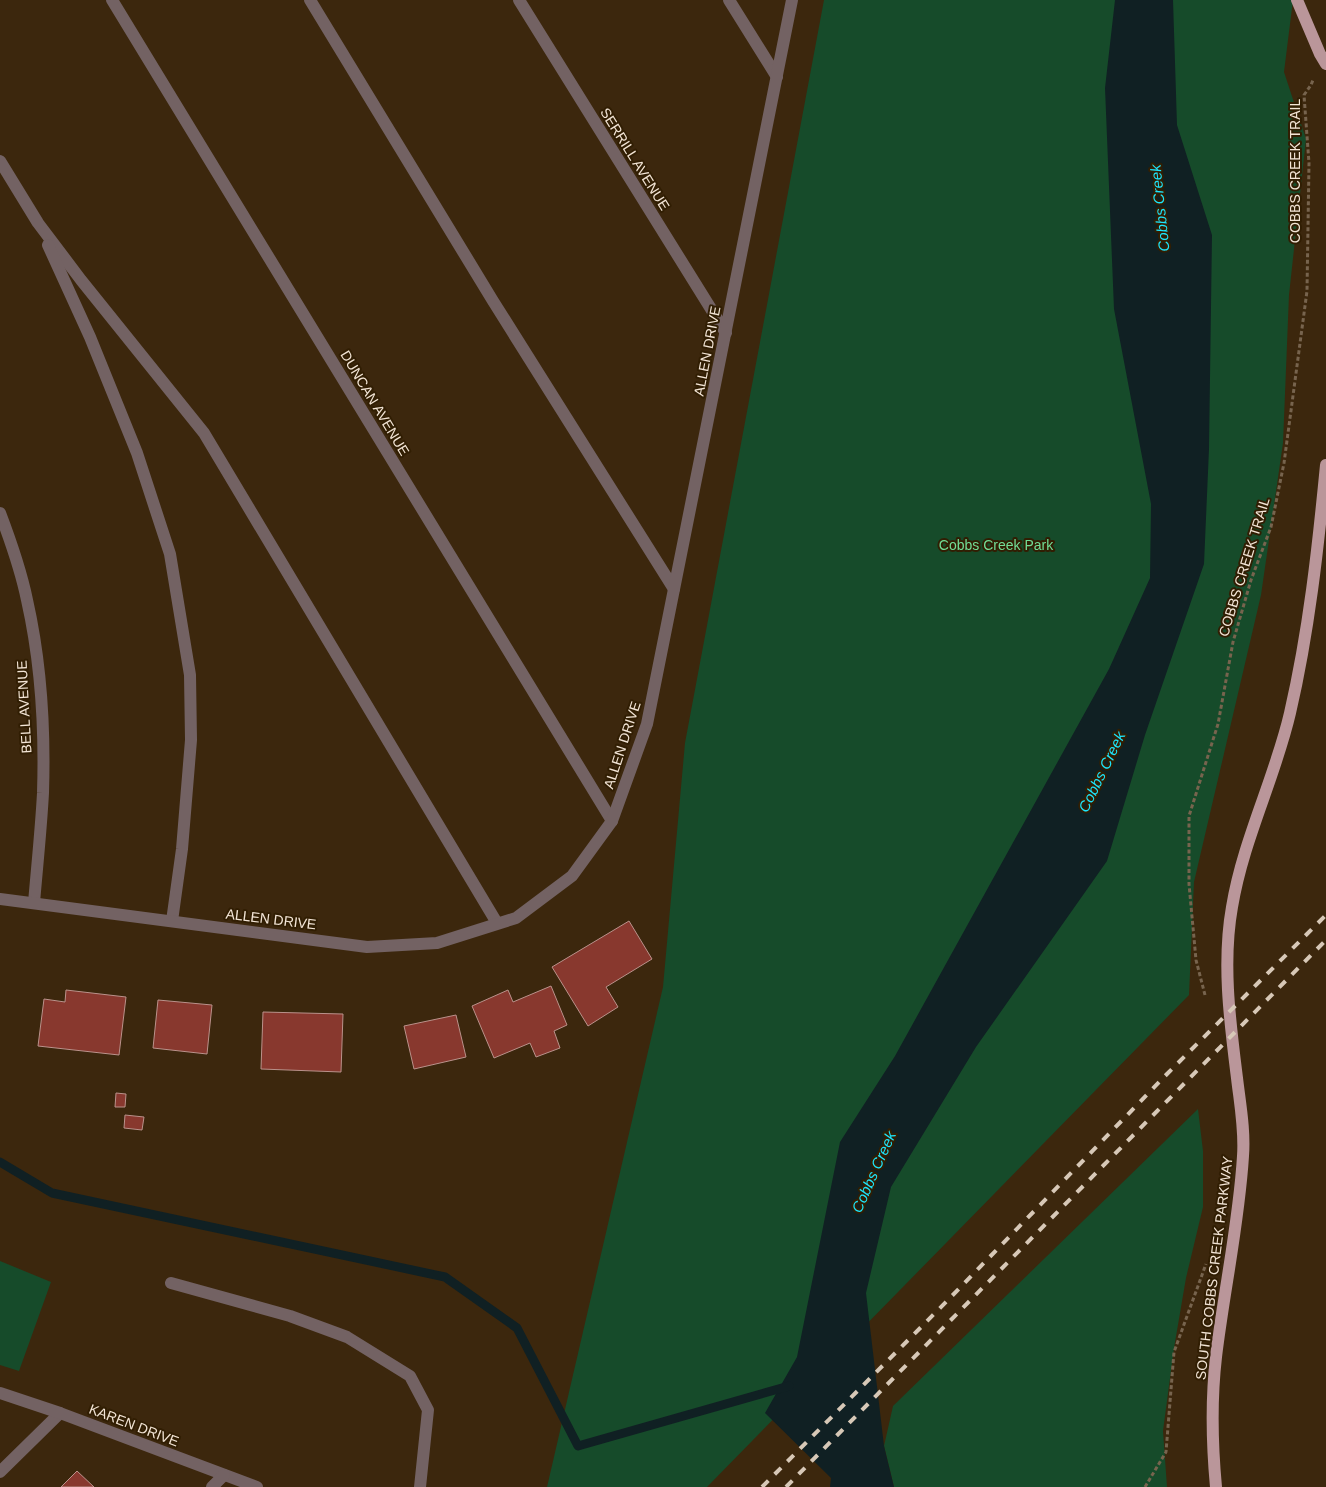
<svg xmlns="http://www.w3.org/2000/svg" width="1326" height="1487" viewBox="0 0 1326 1487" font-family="Arial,sans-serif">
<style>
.green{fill:#164b2a}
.water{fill:#102023}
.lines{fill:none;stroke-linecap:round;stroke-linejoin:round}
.stream{stroke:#102023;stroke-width:9}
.building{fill:#88382e;stroke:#ba928b}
.path{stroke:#77644e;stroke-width:3;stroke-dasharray:4 2.5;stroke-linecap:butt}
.lane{stroke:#736263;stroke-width:12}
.street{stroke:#736263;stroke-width:12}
.primary{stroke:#ba969a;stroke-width:12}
.rail{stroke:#d7c8b7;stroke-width:4;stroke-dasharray:9 9;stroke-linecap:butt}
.labels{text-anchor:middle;stroke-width:4;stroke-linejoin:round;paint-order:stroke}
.street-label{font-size:14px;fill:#f3e5d6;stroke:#311e03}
.park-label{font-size:14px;fill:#72dd96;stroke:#311e03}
.water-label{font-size:15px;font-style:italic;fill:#1de5fc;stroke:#311e03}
</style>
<rect width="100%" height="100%" fill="#3c270d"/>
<g class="green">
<polygon points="824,0 1293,0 1284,72 1306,139 1289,295 1283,443 1261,595 1194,882 1189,995 707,1487 547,1487 663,987 685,743"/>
<polygon points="1198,1109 1203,1151 1203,1207 1186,1278 1174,1348 1163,1431 1167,1487 894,1487 884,1446 893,1406"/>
<polygon points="0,1261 51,1282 19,1371 0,1365"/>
</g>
<polygon class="water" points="1115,0 1173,0 1177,125 1212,235 1209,449 1204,564 1145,735 1107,861 976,1047 891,1187 866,1293 884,1446 894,1487 830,1487 831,1478 765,1413 797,1357 840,1142 895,1056 1109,669 1150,578 1151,504 1114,309 1105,88"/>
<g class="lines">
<polyline class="stream" points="0,1162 52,1193 445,1277 517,1328 578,1446 789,1386"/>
</g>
<g class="building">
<polygon points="629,921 652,959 606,987 618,1007 588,1026 552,967"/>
<polygon points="551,986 567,1025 554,1031 560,1048 536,1057 530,1043 494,1058 472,1006 508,990 513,1002"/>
<polygon points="66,990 126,997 119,1055 38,1046 44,999 65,1002"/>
<polygon points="158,1000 212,1005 207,1054 153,1048"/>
<polygon points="263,1012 343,1014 341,1072 261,1069"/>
<polygon points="456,1015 466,1057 414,1069 404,1026"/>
<polygon points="116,1093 126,1094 125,1107 115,1107"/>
<polygon points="125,1115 144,1117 142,1130 124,1128"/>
<polygon points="77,1471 94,1487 61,1487"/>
</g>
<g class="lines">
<g class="path">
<polyline points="1205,995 1196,960 1189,884 1189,816 1218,724 1233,642 1251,580 1271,527 1284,463 1307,291 1309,163 1304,95 1311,85 1313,80"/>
<polyline points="1145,1487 1166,1452 1174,1352 1206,1264"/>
</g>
<g class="lane">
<polyline points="310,0 493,301 674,589"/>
<polyline points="729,0 777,77"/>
<polyline points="0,161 38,223 81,280 204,433 497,923"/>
<polyline points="48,245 90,337 137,453 170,554 190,675 191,740 182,849 172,921"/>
<polyline points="171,1283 290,1316 347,1337 410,1376 428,1410 420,1487"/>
<polyline points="0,1472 60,1413"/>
</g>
<g class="street">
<polyline points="112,0 612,821"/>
<polyline points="519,0 726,333"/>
<path d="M0 513C11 542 21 571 27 600 41 662 45 730 43 793 41 830 37 867 34 903"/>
<polyline points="0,899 367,947 437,943 516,918 572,876 612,821 647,724 792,0"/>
<polyline points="0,1393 60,1413 257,1487"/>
<polyline points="212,1487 224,1475"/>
</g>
<g class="primary">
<polyline points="1297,0 1320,54 1326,64"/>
<path d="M1216 1487C1212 1444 1211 1400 1216 1357 1224 1290 1239 1223 1243 1156 1245 1130 1240 1104 1237 1078 1230 1022 1222 963 1232 907 1243 840 1275 778 1290 713 1309 631 1318 548 1326 465"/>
</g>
<g class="rail">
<polyline points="762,1487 948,1300 1167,1074 1326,915"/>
<polyline points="786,1487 1326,940"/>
</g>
</g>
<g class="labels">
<g class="street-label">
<text transform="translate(635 159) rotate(58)" y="5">SERRILL AVENUE</text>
<text transform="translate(1295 171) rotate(-90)" y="5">COBBS CREEK TRAIL</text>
<text transform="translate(707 351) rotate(-79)" y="5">ALLEN DRIVE</text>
<text transform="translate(375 403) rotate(59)" y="5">DUNCAN AVENUE</text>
<text transform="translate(1244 567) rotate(-73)" y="5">COBBS CREEK TRAIL</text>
<text transform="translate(24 707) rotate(-93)" y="5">BELL AVENUE</text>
<text transform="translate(622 745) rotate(-72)" y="5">ALLEN DRIVE</text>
<text transform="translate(271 919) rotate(7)" y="5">ALLEN DRIVE</text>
<text transform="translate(1214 1268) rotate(-83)" y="5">SOUTH COBBS CREEK PARKWAY</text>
<text transform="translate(134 1425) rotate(21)" y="5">KAREN DRIVE</text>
</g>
<g class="park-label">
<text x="996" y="550">Cobbs Creek Park</text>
</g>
<g class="water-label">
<text transform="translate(1160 208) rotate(-96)" y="5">Cobbs Creek</text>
<text transform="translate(1102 772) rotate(-64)" y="5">Cobbs Creek</text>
<text transform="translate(874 1172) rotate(-66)" y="5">Cobbs Creek</text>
</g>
</g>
</svg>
